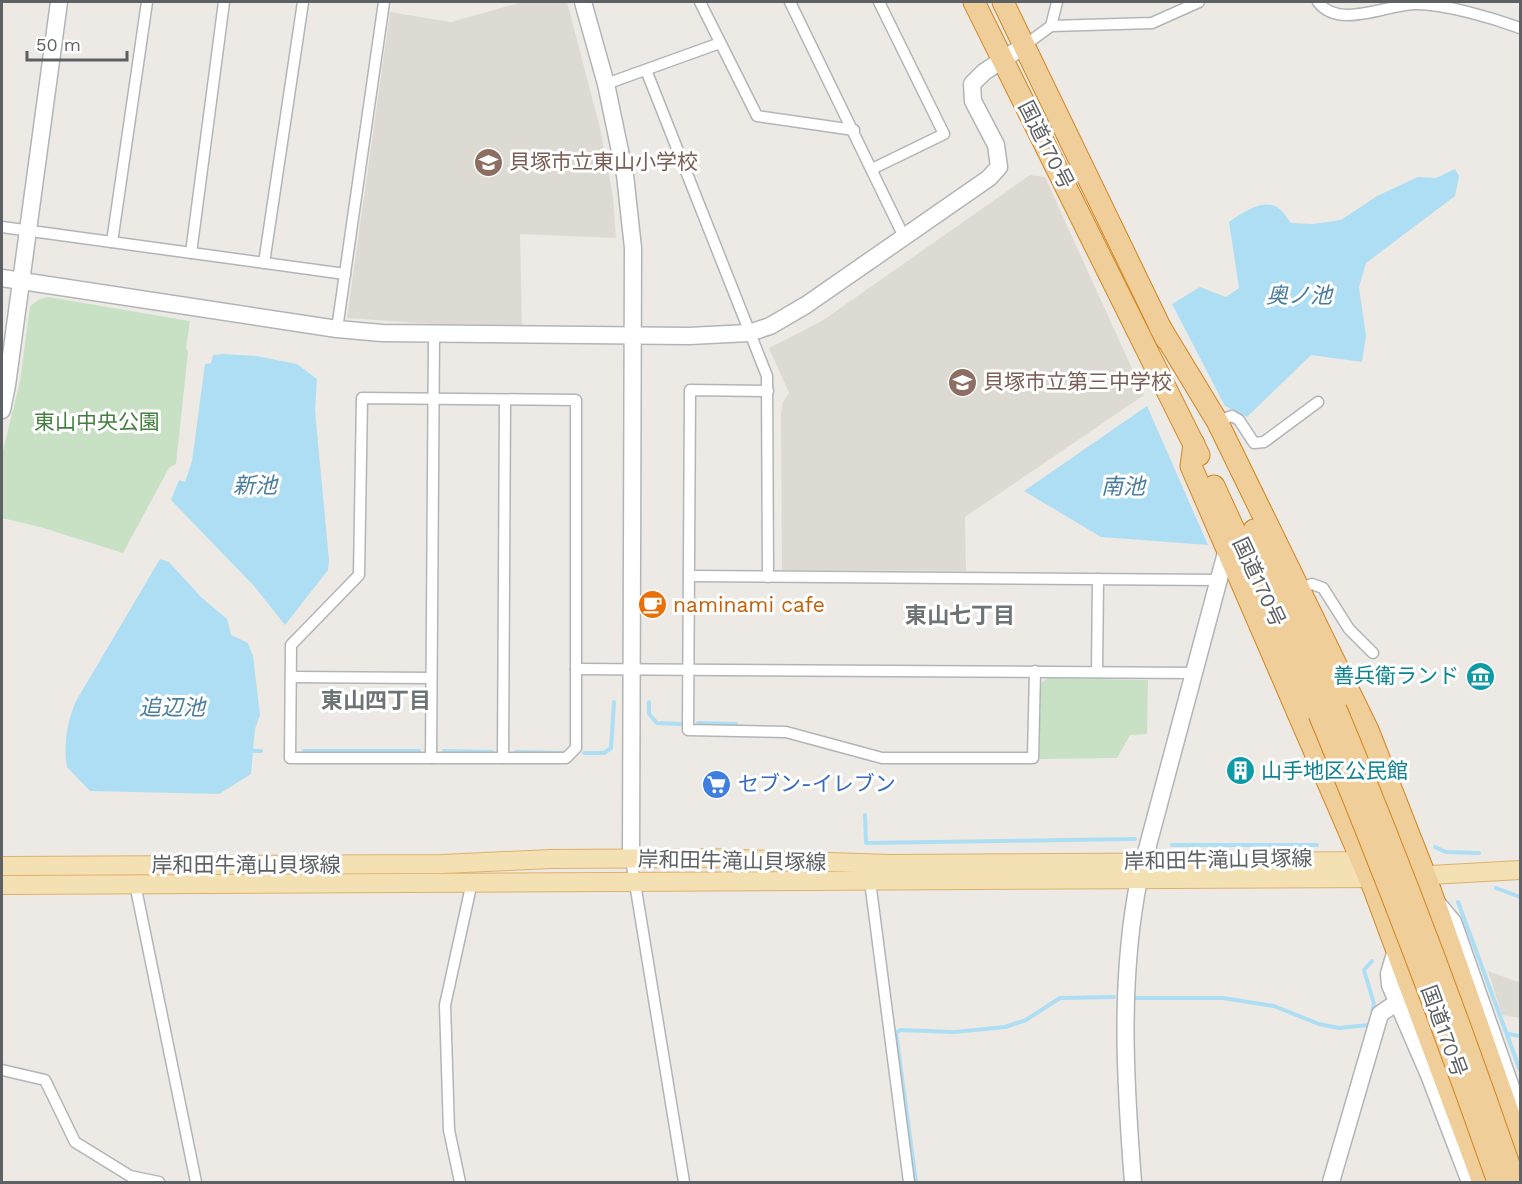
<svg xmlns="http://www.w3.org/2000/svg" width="1522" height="1184" viewBox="0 0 1522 1184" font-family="'Work Sans','Noto Sans JP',sans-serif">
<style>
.education{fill:#dddad3}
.green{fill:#c8e1c5}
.water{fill:#aedef4}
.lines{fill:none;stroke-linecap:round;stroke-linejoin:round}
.stream{stroke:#aedef4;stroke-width:4}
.street-casing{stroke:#b2b5b8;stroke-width:13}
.secondary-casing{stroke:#b1b5b8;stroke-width:19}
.primary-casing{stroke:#dfb06c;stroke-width:20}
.highway-casing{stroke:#d4841e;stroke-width:23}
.street{stroke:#fff;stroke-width:10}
.secondary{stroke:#fff;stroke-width:16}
.primary{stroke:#f4e1b3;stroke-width:18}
.highway{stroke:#efce9a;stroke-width:21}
.highway-bridge-casing{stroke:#d4841e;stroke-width:23;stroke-linecap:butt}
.highway-bridge{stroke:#efce9a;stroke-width:21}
.labels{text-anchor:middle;stroke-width:6;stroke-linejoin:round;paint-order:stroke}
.street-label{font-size:21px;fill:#5d6163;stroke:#fff}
.education-label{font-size:21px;fill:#785e54;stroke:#fff;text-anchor:start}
.park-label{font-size:21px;fill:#457f40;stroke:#fff}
.food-label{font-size:21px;fill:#c56008;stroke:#fff;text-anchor:start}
.culture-label{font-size:21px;fill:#0d838f;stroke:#fff;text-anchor:end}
.shop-label{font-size:21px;fill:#366cbe;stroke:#fff;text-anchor:start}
.water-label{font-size:22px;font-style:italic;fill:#4a7c9c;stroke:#fff}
.neighbourhood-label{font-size:22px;font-weight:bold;fill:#6e7375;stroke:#fff}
</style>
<rect width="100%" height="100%" fill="#edeae5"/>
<g class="education">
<polygon points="523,2 567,2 600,128 613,196 616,238 520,234 522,325 433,324 347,318 390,12 451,22"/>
<polygon points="1030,175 1045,177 1144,395 965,517 966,571 782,570 781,413 783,402 789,393 769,348 822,321"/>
<polygon points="1488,971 1518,982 1520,981 1520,1018 1502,1015"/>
</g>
<g class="green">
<polygon points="48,297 190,321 186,348 188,352 176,464 169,468 123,553 40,527 2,518 2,455 20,381 30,306 40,299"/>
<polygon points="1048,678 1148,680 1147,734 1130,735 1117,758 1039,759 1041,683"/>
</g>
<g class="water">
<path d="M1455 169 1459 176 1455 196 1366 263 1359 287 1366 336 1362 362 1311 355 1247 417 1225 406 1172 304 1200 287 1226 297 1239 288 1229 222C1240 214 1264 197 1278 208 1283 211 1287 218 1291 223L1313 224 1341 220 1377 196 1418 177 1436 178Z"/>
<polygon points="223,354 256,356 297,364 317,379 315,411 329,560 328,570 285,625 254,586 171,500 179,480 185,482 192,461 205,364 211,363 213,355"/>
<polygon points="1147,406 1208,545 1101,537 1024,491"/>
<path d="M160 559 169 562 201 597 227 619 231 635 248 643 253 656 260 715 255 729 251 774 219 794 90 791 67 767C63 745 67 722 76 701Z"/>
</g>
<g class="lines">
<g class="stream">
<polyline points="649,702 649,714 657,723 680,724"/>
<polyline points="698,723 736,724"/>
<polyline points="253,751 261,751"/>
<polyline points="304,751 419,751"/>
<polyline points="444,751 492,752"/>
<polyline points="516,752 564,753"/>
<polyline points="584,753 604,753 611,748 614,702"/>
<polyline points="865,815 866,843 1135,839"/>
<polyline points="1172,845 1317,845"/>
<polyline points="1435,847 1446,852 1479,853"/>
<polyline points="1496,888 1520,897"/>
<polyline points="1458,902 1520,1070"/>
<polyline points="1133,998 1223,998 1274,1006 1319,1024 1339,1028 1369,1025 1370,1021"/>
<polyline points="1372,1014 1374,1004 1364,970 1372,961"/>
<polyline points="1508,1034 1520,1036"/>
<polyline points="916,1182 896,1033 900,1030 955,1032 1005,1027 1026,1020 1060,998 1114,997"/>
</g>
<defs>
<g id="street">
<polyline points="700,2 757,116 854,130"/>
<polyline points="790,2 905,239"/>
<path d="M1318 2C1339 30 1387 4 1416 4 1445 4 1493 18 1520 28"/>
<polyline points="1051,26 1057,2"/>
<polyline points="1025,45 1051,26 1152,23 1199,2"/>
<polyline points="646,70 767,376 768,577"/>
<polyline points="606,84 720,43"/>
<polyline points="872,169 944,134 879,2"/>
<polyline points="2,227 345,274"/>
<polyline points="112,242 147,2"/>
<polyline points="191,253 224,2"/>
<polyline points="264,263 303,2"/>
<polyline points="337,329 384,2"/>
<polyline points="768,391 690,390 688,730 786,732 882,758 1033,758 1035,671"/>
<polygon points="362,398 576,400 576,748 566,758 290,758 291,645 359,575"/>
<polyline points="1217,421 1232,416 1239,420 1254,443 1264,442 1318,402"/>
<polyline points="689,576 1218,580"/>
<polyline points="1299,589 1312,584 1323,588 1349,629 1373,653"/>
<polyline points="576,669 1194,673"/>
<polyline points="1097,672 1098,579"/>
<polyline points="291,677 431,678"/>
<polyline points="431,758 434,334"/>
<polyline points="503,758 505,400"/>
<polyline points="631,859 684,1182"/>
<polyline points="870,881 909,1182"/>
<polyline points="135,884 196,1182"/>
<polyline points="2,1070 45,1080 75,1142 130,1176 159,1182"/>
<polyline points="460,1182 449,1130 445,1005 472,882"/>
</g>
<g id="secondary">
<polyline points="583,2 606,84 625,175 633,248 631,859"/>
<polyline points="2,278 337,329 382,333 689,336 749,333 770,326 806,305 989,178 999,167 996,145 973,101 972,84 984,72 1025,45"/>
<polyline points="2,410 7,385 59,2"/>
<polyline points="1438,904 1453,922 1520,1113"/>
<polyline points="1396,950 1389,974 1390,985 1429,1075 1470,1182"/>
<path d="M1133 1182C1125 1080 1119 980 1139 879L1227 549"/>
<polyline points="1331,1182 1380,1014 1396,1003"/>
</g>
<g id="primary">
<polyline points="2,866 442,864 551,859 708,858 890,864 1374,861"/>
<polyline points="1413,876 1520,870"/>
<polyline points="2,885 1383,878"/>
</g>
<g id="highway">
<polyline points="974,2 1199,455"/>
<polyline points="1003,2 1166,339"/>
<polyline points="1160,327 1217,421 1368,730 1425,875 1520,1146"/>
<polyline points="1194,444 1191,466 1374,889 1483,1182"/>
<polyline points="1214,486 1319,714"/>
<polyline points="1254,530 1336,709"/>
</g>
</defs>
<use href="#street" class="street-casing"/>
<use href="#secondary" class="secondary-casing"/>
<use href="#primary" class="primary-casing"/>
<use href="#highway" class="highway-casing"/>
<use href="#street" class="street"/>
<use href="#secondary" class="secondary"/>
<use href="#primary" class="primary"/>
<use href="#highway" class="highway"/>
<defs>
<g id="highway-bridge">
<path d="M1336 709C1401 865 1460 1022 1515 1182"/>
<path d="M1319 714C1383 869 1443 1025 1498 1182"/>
</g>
</defs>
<use href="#highway-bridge" class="highway-bridge-casing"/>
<use href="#highway-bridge" class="highway-bridge"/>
</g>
<defs>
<symbol id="school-disc" viewBox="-11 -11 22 22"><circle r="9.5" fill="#8d6e63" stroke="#fff"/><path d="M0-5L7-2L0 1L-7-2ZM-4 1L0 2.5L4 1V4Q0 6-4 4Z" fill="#fff"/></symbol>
<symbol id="cafe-disc" viewBox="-11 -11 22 22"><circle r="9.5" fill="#e8710a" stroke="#fff"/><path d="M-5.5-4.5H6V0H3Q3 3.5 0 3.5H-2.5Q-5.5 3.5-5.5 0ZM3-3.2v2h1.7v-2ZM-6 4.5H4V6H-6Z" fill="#fff"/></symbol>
<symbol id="museum-disc" viewBox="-11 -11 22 22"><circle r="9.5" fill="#0f9aa8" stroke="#fff"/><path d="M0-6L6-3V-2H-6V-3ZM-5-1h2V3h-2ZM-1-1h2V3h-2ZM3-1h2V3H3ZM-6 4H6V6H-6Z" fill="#fff"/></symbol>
<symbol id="building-disc" viewBox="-11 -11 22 22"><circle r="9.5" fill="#0f9aa8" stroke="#fff"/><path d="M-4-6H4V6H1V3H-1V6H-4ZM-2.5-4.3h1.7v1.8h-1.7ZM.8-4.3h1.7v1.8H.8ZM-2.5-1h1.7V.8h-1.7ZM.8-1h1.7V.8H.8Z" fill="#fff"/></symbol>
<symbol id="supermarket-disc" viewBox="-11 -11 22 22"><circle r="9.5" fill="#3f7fe0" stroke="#fff"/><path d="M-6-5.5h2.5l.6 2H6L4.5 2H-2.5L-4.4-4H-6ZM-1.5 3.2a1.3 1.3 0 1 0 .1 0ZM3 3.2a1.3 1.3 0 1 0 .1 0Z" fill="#fff"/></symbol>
</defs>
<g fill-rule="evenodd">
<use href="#school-disc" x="472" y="146" width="33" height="33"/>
<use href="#school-disc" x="946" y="366" width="33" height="33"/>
<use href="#cafe-disc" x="636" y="588" width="33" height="33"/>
<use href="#museum-disc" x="1464" y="660" width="33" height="33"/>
<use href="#building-disc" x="1224" y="754" width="33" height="33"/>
<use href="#supermarket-disc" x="700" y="768" width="33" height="33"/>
</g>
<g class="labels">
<g class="street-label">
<text transform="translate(1046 145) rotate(63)" y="7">国道170号</text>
<text transform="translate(1259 582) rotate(65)" y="7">国道170号</text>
<text transform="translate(1218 860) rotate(-1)" y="7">岸和田牛滝山貝塚線</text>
<text transform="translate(732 861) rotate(1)" y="7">岸和田牛滝山貝塚線</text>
<text x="246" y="872">岸和田牛滝山貝塚線</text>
<text transform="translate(1444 1031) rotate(70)" y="7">国道170号</text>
</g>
<g class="education-label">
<text x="509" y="169">貝塚市立東山小学校</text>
<text x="983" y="389">貝塚市立第三中学校</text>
</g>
<g class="park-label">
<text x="97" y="429">東山中央公園</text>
</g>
<g class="food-label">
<text x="673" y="612">naminami cafe</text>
</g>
<g class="culture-label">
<text x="1459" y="683">善兵衛ランド</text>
<text x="1261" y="778" text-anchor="start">山手地区公民館</text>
</g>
<g class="shop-label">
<text x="738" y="791">セブン-イレブン</text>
</g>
<g class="water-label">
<text x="1299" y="303">奥ノ池</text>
<text x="255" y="493">新池</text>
<text x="1123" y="494">南池</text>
<text x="172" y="715">追辺池</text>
</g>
<g class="neighbourhood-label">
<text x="960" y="623">東山七丁目</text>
<text x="376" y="708">東山四丁目</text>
</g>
</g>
<rect width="1522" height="1184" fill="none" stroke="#5d6163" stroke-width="6"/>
<path d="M27 51v9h100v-9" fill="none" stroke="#5d6163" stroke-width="3"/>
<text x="36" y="51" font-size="18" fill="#5d6163" stroke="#ffffff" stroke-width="4.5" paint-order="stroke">50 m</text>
</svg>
